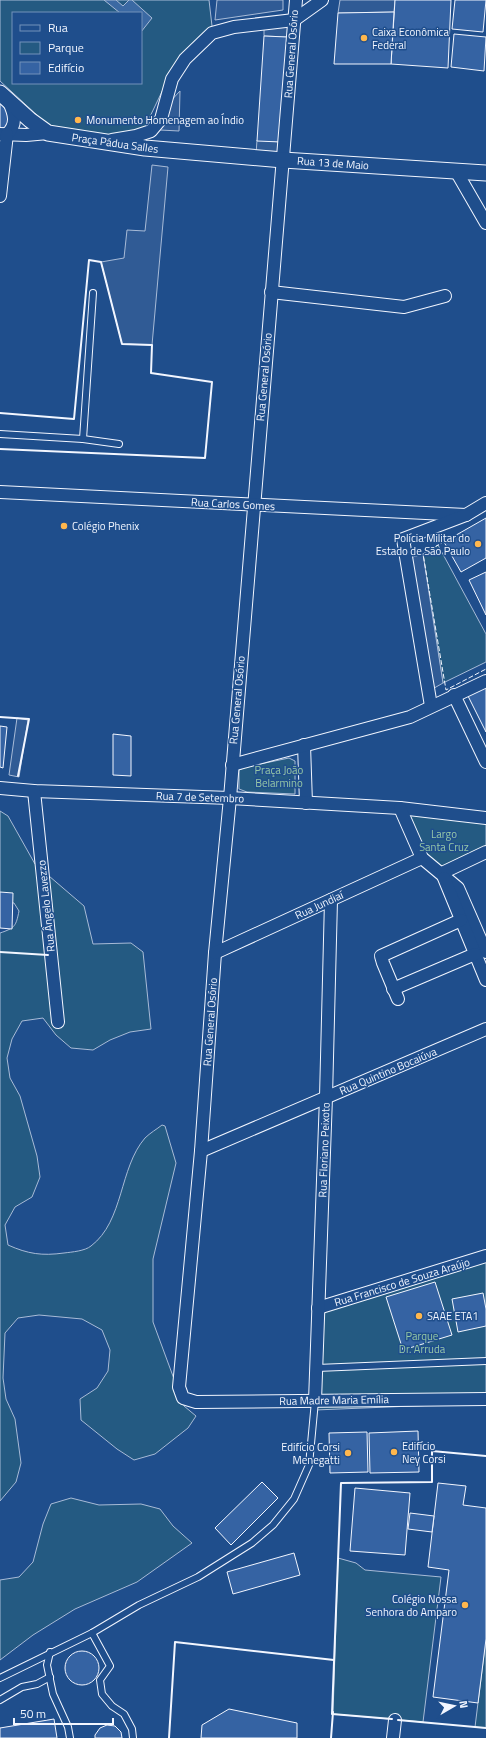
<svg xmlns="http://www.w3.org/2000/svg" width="486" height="1738" viewBox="0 0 486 1738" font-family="'Titillium Web',sans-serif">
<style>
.green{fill:#245a82;stroke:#a8bbd7;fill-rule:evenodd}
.parking{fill:#305b95;stroke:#a8bbd7}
.water{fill:#3b69a3;stroke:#a8bbd7}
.building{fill:#3563a3;stroke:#f2f6ff}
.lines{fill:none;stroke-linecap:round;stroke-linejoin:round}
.service-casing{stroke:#f2f6ff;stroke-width:8}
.minor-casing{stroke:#f2f6ff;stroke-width:14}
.tertiary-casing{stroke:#f2f6ff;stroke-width:17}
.service{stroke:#1f4e8c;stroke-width:6}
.minor{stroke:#1f4e8c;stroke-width:12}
.tertiary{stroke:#1f4e8c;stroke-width:15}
.fence{stroke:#f2f6ff;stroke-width:1;stroke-dasharray:5 2;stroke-linecap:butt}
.wall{stroke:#f2f6ff;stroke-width:2}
.poi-dot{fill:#ffb74d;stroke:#1f4e8c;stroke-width:1.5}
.labels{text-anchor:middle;stroke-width:3;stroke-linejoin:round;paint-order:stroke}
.poi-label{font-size:11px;fill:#f2f6ff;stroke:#1f4e8c;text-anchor:start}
.street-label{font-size:11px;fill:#f2f6ff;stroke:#1f4e8c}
.park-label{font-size:11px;fill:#97c8a6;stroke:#1f4e8c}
</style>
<rect width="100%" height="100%" fill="#1f4e8c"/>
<g class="green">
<path d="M0 0H209L212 26 188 49 169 77 144 129 108 135 51 128 0 81ZM13 13H141V83H13Z"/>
<polygon points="438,545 486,634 486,662 443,683 423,554"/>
<polygon points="289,758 295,761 295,794 247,792 239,789 239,770 246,767"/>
<polygon points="406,809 486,822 486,847 440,872 422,858"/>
<path d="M0 811 8 816 35 864 84 906 93 944 131 943 143 952 151 1029 130 1032 110 1040 93 1050 71 1048 56 1035 43 1018 22 1021 12 1039 7 1058 10 1078 20 1096 37 1156 40 1177 32 1197 15 1207 5 1225 8 1245C28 1254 42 1256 64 1253 72 1252 85 1251 91 1246 124 1221 119 1168 145 1138 150 1133 157 1129 162 1125L165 1126 176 1163 153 1259V1322L184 1406 196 1416 188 1428 155 1454 134 1460 117 1449 81 1420 80 1399 97 1388 108 1371 110 1350 102 1330 82 1319 39 1315 18 1318 5 1333 3 1378 6 1399 15 1419 21 1463 16 1482 0 1501V933C15 928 16 926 19 911L14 903 0 901Z"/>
<polygon points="486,1257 486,1403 315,1410 319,1309"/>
<polygon points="71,1498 99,1505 141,1504 160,1509 173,1526 192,1543 137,1582 75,1609 33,1635 0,1660 0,1580 19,1577 33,1562 43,1524 51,1504"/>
<polygon points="338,1558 356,1563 365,1570 441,1577 423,1722 333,1714"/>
<polygon points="486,1638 486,1728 475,1727"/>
</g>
<g class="parking">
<polygon points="217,0 283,0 283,10 215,20"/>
<polygon points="340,0 395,0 394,12 338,13"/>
<polygon points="289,26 287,37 264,36 264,29"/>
<polygon points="180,91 179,131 160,130 166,106"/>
<polygon points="257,140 281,142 280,155 256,154"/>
<polygon points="152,165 168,167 152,345 122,344 101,262 124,258 127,230 145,231"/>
<polygon points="423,554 443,683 429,691 406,559"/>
<polygon points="17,718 28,720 19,777 9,775"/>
</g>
<polygon class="water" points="104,0 116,0 123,6 129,0 132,0 152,18 141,32 141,13 120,13"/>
<g class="building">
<polygon points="395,0 451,0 448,68 391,64"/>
<polygon points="455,0 486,0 483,32 452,29"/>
<polygon points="394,12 391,64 334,64 338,13"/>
<polygon points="454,34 486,37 484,71 451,67"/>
<polygon points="264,36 287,37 281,142 257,141"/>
<polygon points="0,100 7,107 10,120 5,128 0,130"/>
<polygon points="486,518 486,558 461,572 444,542"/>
<polygon points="486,572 486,615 469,580"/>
<polygon points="486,687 486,732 468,696"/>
<polygon points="0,726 7,727 3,768 0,767"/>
<polygon points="113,734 131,736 131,776 113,775"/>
<polygon points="0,892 13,893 12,929 0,928"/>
<polygon points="435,1282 452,1335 403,1350 386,1297"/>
<polygon points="483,1293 486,1309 486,1326 458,1332 452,1299"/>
<polygon points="418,1431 419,1472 370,1473 369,1433"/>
<polygon points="367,1432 368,1472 330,1473 329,1433"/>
<polygon points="262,1482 278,1498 231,1545 215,1528"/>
<polygon points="438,1483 466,1486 463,1505 486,1508 486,1639 478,1703 433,1697 449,1570 428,1567"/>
<polygon points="355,1488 410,1493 405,1555 350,1551"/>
<polygon points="410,1513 434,1516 432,1532 408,1529"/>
<polygon points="294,1553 300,1575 233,1594 227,1572"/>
<circle cx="82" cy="1668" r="17"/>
<polygon points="229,1709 297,1723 297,1738 201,1738 202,1725"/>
<polygon points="54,1719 57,1738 0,1738 0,1728"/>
<polygon points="107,1725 115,1726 121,1732 122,1738 95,1738 95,1735 100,1728"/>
</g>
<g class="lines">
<defs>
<g id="service">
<polyline points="0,434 83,439 119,444"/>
<polyline points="83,439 93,293"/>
<polyline points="317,1368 486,1361"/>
<polyline points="92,1633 110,1666 100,1680 102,1694 112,1706 124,1714 132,1729 133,1738"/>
<polyline points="50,1652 47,1665 53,1694 68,1727 70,1738"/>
<polyline points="0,1678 92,1633 139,1605 198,1577 252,1543 273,1525 294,1499 309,1465 315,1401"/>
<polyline points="0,1700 22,1687 37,1684 50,1677"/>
</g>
<g id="minor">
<polyline points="296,0 230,798 215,953 201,1151 179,1387 183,1398 196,1402 486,1399"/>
<polyline points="0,134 26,135 48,133"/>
<path d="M7 134C18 124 14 113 9 102"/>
<polyline points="112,140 136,136 151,131 161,119 172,79 185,59 212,33 234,27 294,20 322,0"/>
<polyline points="456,171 486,223"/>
<polyline points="0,196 7,134"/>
<polyline points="271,292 404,307 445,296"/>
<polyline points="0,492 466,515"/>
<polyline points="454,695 486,762"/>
<polyline points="431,706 403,539 466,515 486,503"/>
<polyline points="304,745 306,803"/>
<polyline points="232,765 410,717 486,681"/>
<polyline points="0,788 34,791 230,798 400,808 486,818"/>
<polyline points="34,791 58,1022"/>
<polyline points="400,808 422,858 458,888 486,952"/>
<polyline points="442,873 486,852"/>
<polyline points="444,878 486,980"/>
<polyline points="215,953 422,858"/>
<polyline points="393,989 475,954"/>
<polyline points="398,999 383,963 381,956 461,920"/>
<polyline points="201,1151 486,1029"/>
<polyline points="318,1308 486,1256"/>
<polyline points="315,1401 326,1097 331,900"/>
<polyline points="393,1738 395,1720"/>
</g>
<polyline id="tertiary" points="0,93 30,120 48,133 145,148 283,160 486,173"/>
</defs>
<use href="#service" class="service-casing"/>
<use href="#minor" class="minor-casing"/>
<use href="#tertiary" class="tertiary-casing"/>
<use href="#service" class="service"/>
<use href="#minor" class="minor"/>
<use href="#tertiary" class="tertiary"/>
<polyline class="fence" points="445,541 423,554 446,690 486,669"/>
<g class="wall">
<polyline points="0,413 74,419 89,260 101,262 122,344 152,345 151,373 212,382 205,458 0,449"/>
<polyline points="0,717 29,719 18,776"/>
<polyline points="0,952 48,955"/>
<polyline points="392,1719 332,1714 341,1483 432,1482 432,1451 486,1456"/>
<polyline points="398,1720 486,1728"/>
<polyline points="169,1738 175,1642 334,1660"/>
<polyline points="331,1738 333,1712"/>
</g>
</g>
<g class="poi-dot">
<circle cx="364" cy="38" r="4"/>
<circle cx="78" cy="120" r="4"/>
<circle cx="64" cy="526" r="4"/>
<circle cx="478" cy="544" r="4"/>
<circle cx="419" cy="1316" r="4"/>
<circle cx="394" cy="1452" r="4"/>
<circle cx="348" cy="1453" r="4"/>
<circle cx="465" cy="1605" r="4"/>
</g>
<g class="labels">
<g class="poi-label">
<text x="372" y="36">Caixa Econômica<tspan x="372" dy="13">Federal</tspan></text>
<text x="86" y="124">Monumento Homenagem ao Índio</text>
<text x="72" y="530">Colégio Phenix</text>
<text x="470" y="542" text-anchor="end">Polícia Militar do<tspan x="470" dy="13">Estado de São Paulo</tspan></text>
<text x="427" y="1320">SAAE ETA1</text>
<text x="402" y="1450">Edifício<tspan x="402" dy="13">Ney Corsi</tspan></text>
<text x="340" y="1451" text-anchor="end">Edifício Corsi<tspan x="340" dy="13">Menegatti</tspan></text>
<text x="457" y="1603" text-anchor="end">Colégio Nossa<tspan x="457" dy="13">Senhora do Amparo</tspan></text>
</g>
<g class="street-label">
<text transform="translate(291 54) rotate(-86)" y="4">Rua General Osório</text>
<text transform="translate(115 143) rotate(8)" y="4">Praça Pádua Salles</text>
<text transform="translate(333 163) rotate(4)" y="4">Rua 13 de Maio</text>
<text transform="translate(264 377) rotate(-85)" y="4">Rua General Osório</text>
<text transform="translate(233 504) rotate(3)" y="4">Rua Carlos Gomes</text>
<text transform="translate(237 700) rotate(-85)" y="4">Rua General Osório</text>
<text transform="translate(200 797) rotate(2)" y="4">Rua 7 de Setembro</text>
<text transform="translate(319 905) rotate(-25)" y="4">Rua Jundiaí</text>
<text transform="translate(46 906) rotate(-96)" y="4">Rua Ângelo Lavezzo</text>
<text transform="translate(210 1022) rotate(-86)" y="4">Rua General Osório</text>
<text transform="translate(388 1071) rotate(-23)" y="4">Rua Quintino Bocaiúva</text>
<text transform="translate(324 1150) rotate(-88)" y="4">Rua Floriano Peixoto</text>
<text transform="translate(402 1282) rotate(-17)" y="4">Rua Francisco de Souza Araújo</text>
<text transform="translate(334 1400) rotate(-1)" y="4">Rua Madre Maria Emília</text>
</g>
<g class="park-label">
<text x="279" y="774">Praça João<tspan x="279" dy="13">Belarmino</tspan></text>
<text x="444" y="838">Largo<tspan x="444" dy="13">Santa Cruz</tspan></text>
<text x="422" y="1340">Parque<tspan x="422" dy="13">Dr. Arruda</tspan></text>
</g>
</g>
<rect x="12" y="12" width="130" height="72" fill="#1f4e8c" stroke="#7391ba"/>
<rect x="20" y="25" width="20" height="6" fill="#1f4e8c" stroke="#7391ba"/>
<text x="48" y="32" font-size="12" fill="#f2f6ff">Rua</text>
<rect x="20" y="42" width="20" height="12" fill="#245a82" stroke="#7391ba"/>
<text x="48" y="52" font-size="12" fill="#f2f6ff">Parque</text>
<rect x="20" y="62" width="20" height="12" fill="#3563a3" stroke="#7391ba"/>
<text x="48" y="72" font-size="12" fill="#f2f6ff">Edifício</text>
<g transform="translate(454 1706) rotate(81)" stroke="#1f4e8c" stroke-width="3" paint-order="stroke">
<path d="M0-3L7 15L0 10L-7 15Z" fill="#f2f6ff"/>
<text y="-6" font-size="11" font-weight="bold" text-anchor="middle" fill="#f2f6ff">N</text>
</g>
<path d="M14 1718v6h99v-6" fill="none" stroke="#f2f6ff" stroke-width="2"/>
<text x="20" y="1718" font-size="12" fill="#f2f6ff" stroke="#1f4e8c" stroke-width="3" paint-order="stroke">50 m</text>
</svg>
